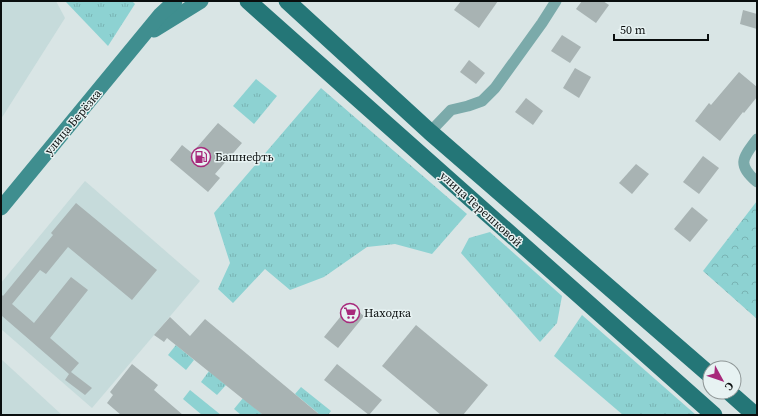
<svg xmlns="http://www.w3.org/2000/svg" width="758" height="416" viewBox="0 0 758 416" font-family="'Source Serif 4',serif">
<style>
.built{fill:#c6dbdb}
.grass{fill:url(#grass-tufts)}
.forest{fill:url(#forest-crowns)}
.park{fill:#8dd2d2}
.building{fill:#a8b3b3}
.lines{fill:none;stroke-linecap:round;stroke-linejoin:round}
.street{stroke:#7baaaa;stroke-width:11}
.secondary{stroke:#3f8e8f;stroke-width:15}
.primary{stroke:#247677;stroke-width:17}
.labels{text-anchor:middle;stroke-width:3;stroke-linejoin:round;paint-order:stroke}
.street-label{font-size:12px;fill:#0a0e0e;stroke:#e7f2f2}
.poi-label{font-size:12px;fill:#0a0e0e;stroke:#e7f2f2;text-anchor:start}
</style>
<defs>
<pattern id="grass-tufts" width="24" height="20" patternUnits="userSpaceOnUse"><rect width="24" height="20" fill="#8dd2d2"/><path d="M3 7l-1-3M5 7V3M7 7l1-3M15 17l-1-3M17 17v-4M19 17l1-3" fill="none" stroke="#78b3b3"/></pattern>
<pattern id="forest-crowns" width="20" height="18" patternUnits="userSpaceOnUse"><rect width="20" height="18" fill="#8dd2d2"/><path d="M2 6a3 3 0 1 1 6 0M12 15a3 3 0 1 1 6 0" fill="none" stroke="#78b3b3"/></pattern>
</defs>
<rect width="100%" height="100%" fill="#d9e5e5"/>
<g class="built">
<polygon points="1,1 56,1 65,18 1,119"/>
<polygon points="85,181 200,281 92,408 1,329 1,283"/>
<polygon points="1,359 62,415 1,415"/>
</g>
<g class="grass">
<polygon points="65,1 132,1 135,4 108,46"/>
<polygon points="256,79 277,96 254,124 233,106"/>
<polygon points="321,88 467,214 432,254 395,244 367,247 324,277 290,290 265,269 233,303 218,289 230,263 214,213"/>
<polygon points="490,232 562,296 557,323 540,342 461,253 469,238"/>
<polygon points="582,315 696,415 623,415 554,356"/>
<polygon points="176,345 194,360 186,370 168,355"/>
<polygon points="209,371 226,385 217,395 201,382"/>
<polygon points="301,387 331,411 328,415 317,415 318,413 295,394"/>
<polygon points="243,398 263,415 241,415 234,409"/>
</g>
<polygon class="forest" points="757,201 757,319 703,271"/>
<polygon class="park" points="190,390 221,415 202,415 183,399"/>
<g class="building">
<polygon points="461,1 498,1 479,28 454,10"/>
<polygon points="582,1 603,1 609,5 596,23 576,9"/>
<polygon points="743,10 757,14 757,29 740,24"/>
<polygon points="562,35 581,47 570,63 551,51"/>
<polygon points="469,60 485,73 476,84 460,72"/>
<polygon points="575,68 591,77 579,98 563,88"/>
<polygon points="739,72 757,87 757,97 744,113 743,112 720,141 695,121 709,103 711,105"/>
<polygon points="526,98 543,111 533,125 515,112"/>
<polygon points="218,123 242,143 215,174 220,178 208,192 170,160 182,145 192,153"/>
<polygon points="703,156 719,168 699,194 683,182"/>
<polygon points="636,164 649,174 632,194 619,183"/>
<polygon points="76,203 157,270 132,300 68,247 46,274 40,270 12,304 34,323 71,277 88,290 50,338 79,363 71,372 92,388 85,395 65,380 69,374 2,316 1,318 1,294 3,296 53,235 51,233"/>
<polygon points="692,207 708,220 690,242 674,229"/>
<polygon points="350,305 364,316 338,348 324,337"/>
<polygon points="170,317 190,336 205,319 320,415 263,415 167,338 164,342 154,335"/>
<polygon points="416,325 488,385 463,415 441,415 382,366"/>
<polygon points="132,364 158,385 154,390 183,415 121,415 107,403 113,395 110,392"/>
<polygon points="337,364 382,400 369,415 324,380"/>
</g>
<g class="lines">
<g class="street">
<polyline points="430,132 451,110 468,106 482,101 495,88 542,23 556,1"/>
<path d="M757 139C742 159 737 164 757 182"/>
</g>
<g class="secondary">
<polyline points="154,30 201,1"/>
<polyline points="1,208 160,15 175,1"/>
</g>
<g class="primary">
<polyline points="248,1 714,415"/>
<polyline points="287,1 430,132 710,375"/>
<polyline points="729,392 755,415"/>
</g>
</g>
<defs>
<symbol id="fuel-ring" viewBox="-11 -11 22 22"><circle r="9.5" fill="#e7f2f2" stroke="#a7297b" stroke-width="1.5"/><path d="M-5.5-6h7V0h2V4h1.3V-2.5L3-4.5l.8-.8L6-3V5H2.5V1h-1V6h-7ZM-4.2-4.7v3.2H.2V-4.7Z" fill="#a7297b"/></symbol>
<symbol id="supermarket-ring" viewBox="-11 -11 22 22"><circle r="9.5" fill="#e7f2f2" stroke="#a7297b" stroke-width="1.5"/><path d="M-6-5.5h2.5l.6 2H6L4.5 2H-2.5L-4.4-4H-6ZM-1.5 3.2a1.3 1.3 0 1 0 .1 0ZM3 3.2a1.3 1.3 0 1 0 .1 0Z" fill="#a7297b"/></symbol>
</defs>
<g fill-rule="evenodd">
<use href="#fuel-ring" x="190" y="146" width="22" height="22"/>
<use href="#supermarket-ring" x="339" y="302" width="22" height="22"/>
</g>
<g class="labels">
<g class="street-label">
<text transform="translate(73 122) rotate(-50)" y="4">улица Берёзка</text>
<text transform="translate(481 209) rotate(42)" y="4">улица Терешковой</text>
</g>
<g class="poi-label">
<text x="215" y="161">Башнефть</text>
<text x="364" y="317">Находка</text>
</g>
</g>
<rect width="758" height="416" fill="none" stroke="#0a0e0e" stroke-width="4"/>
<g transform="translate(722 380) rotate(130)"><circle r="19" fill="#e7f2f2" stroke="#8f9797"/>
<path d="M0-3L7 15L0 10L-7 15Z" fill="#a7297b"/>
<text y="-6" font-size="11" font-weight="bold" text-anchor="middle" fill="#0a0e0e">С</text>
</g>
<path d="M614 34v6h94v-6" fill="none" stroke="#0a0e0e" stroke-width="2"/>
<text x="620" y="34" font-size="12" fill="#0a0e0e" stroke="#e7f2f2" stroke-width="3" paint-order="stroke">50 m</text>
</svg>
